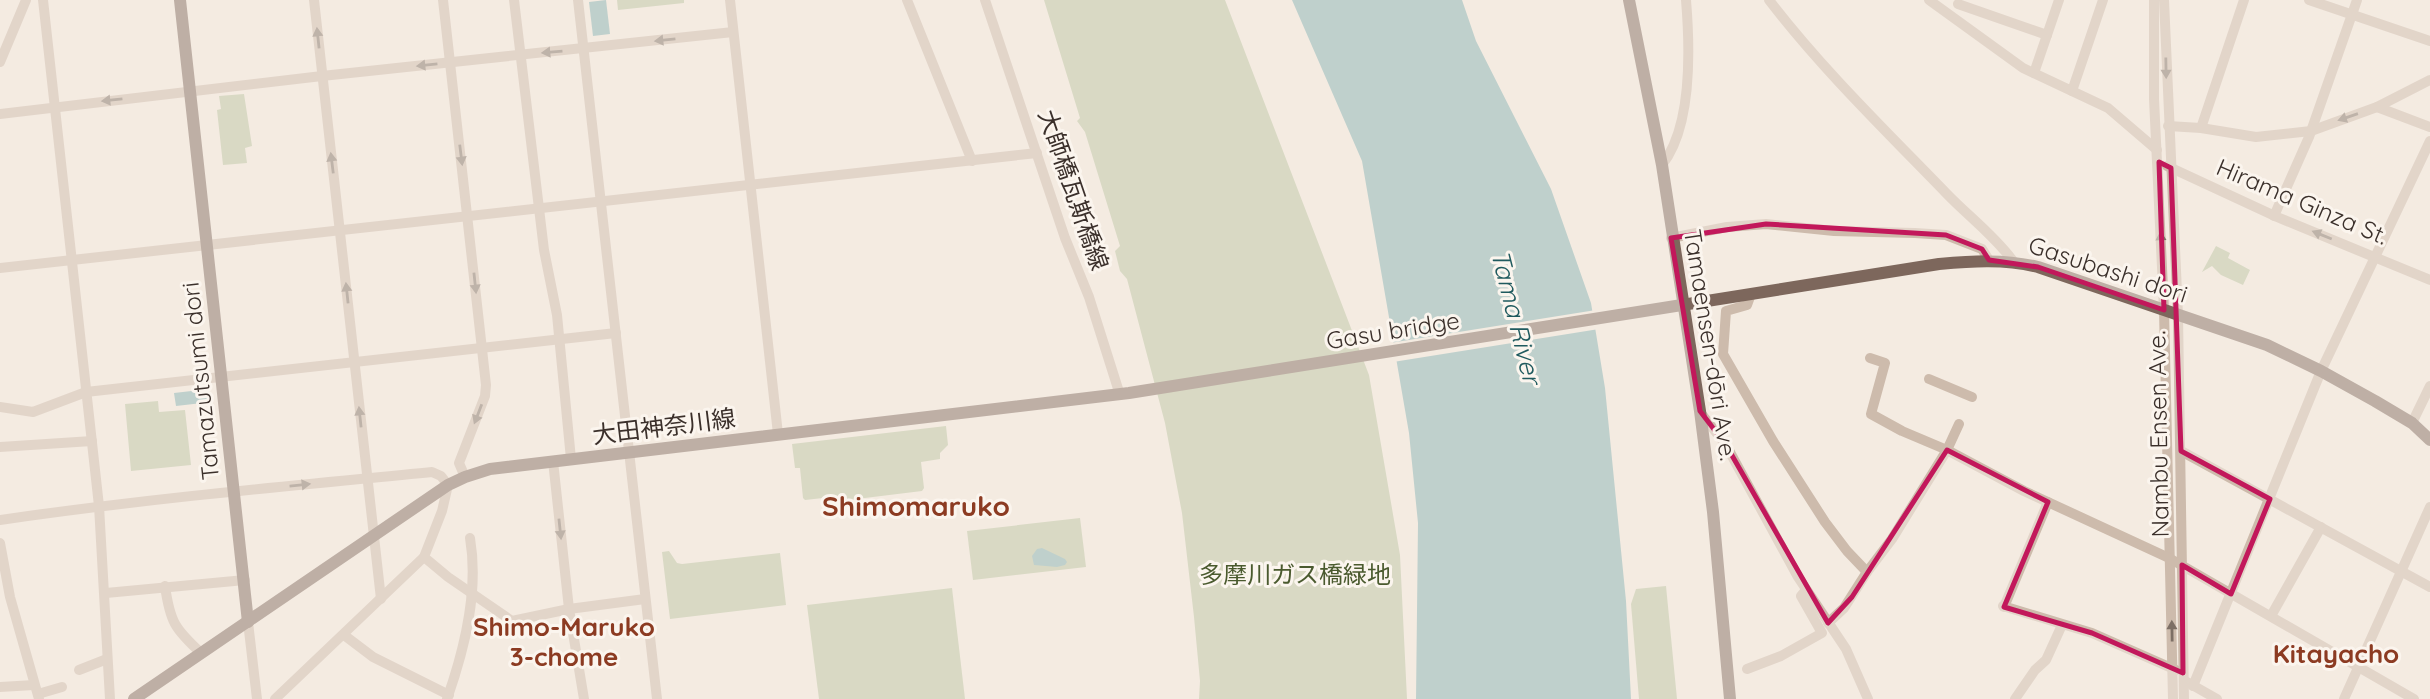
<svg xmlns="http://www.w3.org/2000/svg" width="2430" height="699" viewBox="0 0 2430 699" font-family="Quicksand,'Noto Sans JP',sans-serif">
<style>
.green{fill:#b8c4a0}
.water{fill:#7fb0b2}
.pier{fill:#f4ebe1}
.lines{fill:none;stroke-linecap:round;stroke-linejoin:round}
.minor{stroke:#cdbbac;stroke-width:10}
.major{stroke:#7d675c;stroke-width:12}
.oneway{fill:#7d6f65}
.marked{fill:none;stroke:#c2185b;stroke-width:5;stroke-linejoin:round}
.labels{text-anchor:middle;stroke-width:6;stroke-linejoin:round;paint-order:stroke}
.street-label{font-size:24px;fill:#3b302b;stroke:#fbf5ee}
.park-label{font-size:24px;fill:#4a5a2e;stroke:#fbf5ee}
.water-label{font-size:26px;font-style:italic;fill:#1f5a5e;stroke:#fbf5ee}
.neighbourhood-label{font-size:26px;font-weight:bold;fill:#8c3b22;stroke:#fbf5ee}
.quarter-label{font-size:28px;font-weight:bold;fill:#8c3b22;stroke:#fbf5ee}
</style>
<rect width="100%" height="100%" fill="#f4ebe1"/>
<g class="green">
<polygon points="617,0 684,0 684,3 618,10"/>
<polygon points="1044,0 1225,0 1369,375 1400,555 1407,699 1199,699 1200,681 1194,617 1182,513 1165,423 1127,279 1120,271 1115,251 1120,246 1085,132 1077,121 1080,118"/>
<polygon points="244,94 252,146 245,148 247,163 223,165 217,110 221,109 219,96"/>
<polygon points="2216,246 2230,253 2228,258 2250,270 2243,285 2221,275 2212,266 2202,272"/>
<polygon points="158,401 159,412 185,410 191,465 131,471 125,404"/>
<polygon points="946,426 948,445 940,453 940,459 921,462 924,488 922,491 824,503 823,498 805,500 803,498 800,468 795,468 792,444"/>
<polygon points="1080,518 1086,567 973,580 967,531"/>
<polygon points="669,551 677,563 682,564 780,553 786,605 670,619 662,552"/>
<polygon points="1666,586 1677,699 1639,699 1631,604 1636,589"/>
<polygon points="952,588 965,699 819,699 807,605"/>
</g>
<g class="water">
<polygon points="606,0 610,34 593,36 589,2"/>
<polygon points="1292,0 1462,0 1476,41 1551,189 1591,303 1605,388 1626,601 1631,699 1416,699 1418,523 1409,433 1362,161"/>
<polygon points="209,389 211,402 176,406 174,393"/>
<polygon points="1042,548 1065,559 1067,562 1065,565 1057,567 1034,565 1032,556 1037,549"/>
</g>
<polygon class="pier" points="1596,310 1599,329 1393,362 1390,343"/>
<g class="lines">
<g class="minor">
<polyline points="43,0 99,506 110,699"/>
<polyline points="314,0 381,599"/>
<polyline points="443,0 486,385 485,396 459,463 465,477"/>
<polyline points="514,0 544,250 557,315 571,459"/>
<polyline points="578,0 657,699"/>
<polyline points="730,0 778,434"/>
<polyline points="907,0 972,161"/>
<polyline points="985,0 1065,238 1089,297 1120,395"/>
<path d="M1769 0C1822 69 1885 130 1946 193 1968 216 1994 235 2013 261"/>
<polyline points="1929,0 2023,68 2108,108 2157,150"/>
<polyline points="2154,0 2154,99 2164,310 2173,699"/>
<polyline points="2164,0 2178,315 2184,699"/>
<polyline points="2309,0 2430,41"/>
<polyline points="1958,4 2047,35"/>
<polyline points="0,62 26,0"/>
<polyline points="2034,73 2059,0"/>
<polyline points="2072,91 2103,0"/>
<polyline points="2377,107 2430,127"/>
<polyline points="0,114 322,76 733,32"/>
<polyline points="2168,126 2201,128 2256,137 2311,131 2377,107 2430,80"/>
<polyline points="2201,128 2244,0"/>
<path d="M1662 165C1693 126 1690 48 1686 0"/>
<polyline points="2167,166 2277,217 2430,280"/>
<polyline points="2274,216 2309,137 2357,0"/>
<polyline points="1671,238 1727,227 1766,224 1834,231 1915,233 1946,235 1982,249 1989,260"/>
<polyline points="0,268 1037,153"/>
<polyline points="1751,294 1747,305 1726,311 1723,354 1773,441 1825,522 1847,551 1867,572"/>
<polyline points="1870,358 1885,363 1871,414 1902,431 1947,450 2024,491 2169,558 2414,699"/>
<polyline points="1929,379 1972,397"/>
<polyline points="0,407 33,412 86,392 616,333"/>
<polyline points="1700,412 1726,445 1798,577 1846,649 1868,699"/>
<polyline points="2412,423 2430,386"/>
<polyline points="0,447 92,441"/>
<polyline points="2181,451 2430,587"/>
<polyline points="553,461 569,609 584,699"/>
<path d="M0 520C143 499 288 486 432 472L441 476 448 485 442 511 424 557 275 699"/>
<polyline points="0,543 10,597 39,699"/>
<polyline points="424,557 448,577 512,621 569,609 645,599"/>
<path d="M165 586C170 622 175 629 201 653"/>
<polyline points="106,593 245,580"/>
<polyline points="2003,606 2092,633 2176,670"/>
<polyline points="2004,607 2048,502"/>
<polyline points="2271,616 2321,527"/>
<polyline points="248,622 257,699"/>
<polyline points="1828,623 1844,608 1867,572 1892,539 1947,450 1959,424"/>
<polyline points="344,635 373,657 449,695"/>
<polyline points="1747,669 1781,656 1822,633 1801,596 1806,590"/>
<polyline points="79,670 107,659"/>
<polyline points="2187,682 2217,699"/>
<polyline points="2193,686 2321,371 2430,141"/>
<polyline points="0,687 34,685"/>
<polyline points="38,694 62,687"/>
<path d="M447 699C465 648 479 591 470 538"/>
<polyline points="2015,699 2035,670 2046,660 2062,625"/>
<polyline points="2344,699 2430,507"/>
</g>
<g class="major">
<polyline points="180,0 248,622"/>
<polyline points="1629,0 1662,165 1700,411 1713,512 1730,699"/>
<path d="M134 699 448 485 465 477 490 469 1129 393 1939 264C1973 261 2004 259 2038 267L2267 345 2321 371 2375 401 2412 423 2430 440"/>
</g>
</g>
<defs><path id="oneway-solid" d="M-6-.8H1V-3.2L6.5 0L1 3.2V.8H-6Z" transform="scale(1.75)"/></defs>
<g class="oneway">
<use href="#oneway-solid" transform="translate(318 38) rotate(-96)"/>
<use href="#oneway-solid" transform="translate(665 40) rotate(174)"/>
<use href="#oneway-solid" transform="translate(552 52) rotate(175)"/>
<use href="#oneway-solid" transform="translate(427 65) rotate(174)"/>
<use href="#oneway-solid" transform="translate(2166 68) rotate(89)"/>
<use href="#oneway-solid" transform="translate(112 100) rotate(174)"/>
<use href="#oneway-solid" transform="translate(2348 117) rotate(161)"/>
<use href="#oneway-solid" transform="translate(461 155) rotate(83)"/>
<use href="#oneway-solid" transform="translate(332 163) rotate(-97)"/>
<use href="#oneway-solid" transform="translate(2322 235) rotate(-158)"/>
<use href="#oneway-solid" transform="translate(2161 242) rotate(-92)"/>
<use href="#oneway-solid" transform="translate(475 283) rotate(84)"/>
<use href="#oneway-solid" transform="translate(347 293) rotate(-96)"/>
<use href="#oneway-solid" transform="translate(478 414) rotate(111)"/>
<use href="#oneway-solid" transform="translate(360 417) rotate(-96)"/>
<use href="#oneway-solid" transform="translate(300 485) rotate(-6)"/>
<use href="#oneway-solid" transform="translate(560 529) rotate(84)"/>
<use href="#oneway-solid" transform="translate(2172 631) rotate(-91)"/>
</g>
<path d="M0 0H2430V699H0ZM2159 162 2171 168 2181 451 2270 499 2231 594 2182 565 2183 673 2092 633 2004 607 2048 502 1947 450 1852 597 1828 623 1726 445 1700 411 1671 238 1766 224 1946 235 1982 249 1989 260 2038 267 2164 310Z" fill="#f4ebe1" fill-opacity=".55" fill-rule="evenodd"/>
<path class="marked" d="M2159 162 2171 168 2181 451 2270 499 2231 594 2182 565 2183 673 2092 633 2004 607 2048 502 1947 450 1852 597 1828 623 1726 445 1700 411 1671 238 1766 224 1946 235 1982 249 1989 260 2038 267 2164 310Z"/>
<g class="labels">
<g class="street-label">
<text transform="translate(1073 190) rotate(71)" y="8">大師橋瓦斯橋線</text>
<text transform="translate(2302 202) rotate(23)" y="8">Hirama Ginza St.</text>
<text transform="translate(2108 270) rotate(18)" y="8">Gasubashi dori</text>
<text transform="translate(1393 331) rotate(-9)" y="8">Gasu bridge</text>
<text transform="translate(1710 345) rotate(81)" y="8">Tamaensen-dōri Ave.</text>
<text transform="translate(201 381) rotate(-96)" y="8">Tamazutsumi dori</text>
<text transform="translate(664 427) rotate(-7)" y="8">大田神奈川線</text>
<text transform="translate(2159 434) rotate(-91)" y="8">Nambu Ensen Ave.</text>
</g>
<g class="park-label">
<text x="1295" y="583">多摩川ガス橋緑地</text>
</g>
<g class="water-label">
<text transform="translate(1516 317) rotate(76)" y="9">Tama River</text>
</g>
<g class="neighbourhood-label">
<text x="564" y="636">Shimo-Maruko<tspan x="564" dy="30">3-chome</tspan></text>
<text x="2336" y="663">Kitayacho</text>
</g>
<g class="quarter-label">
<text x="916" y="516">Shimomaruko</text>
</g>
</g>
</svg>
